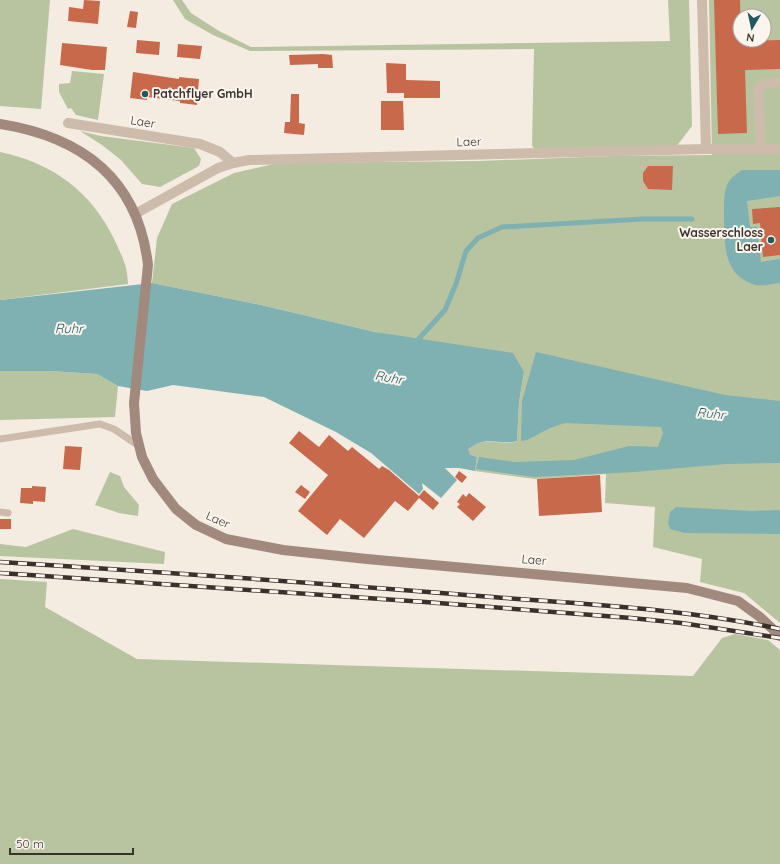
<svg xmlns="http://www.w3.org/2000/svg" width="780" height="864" viewBox="0 0 780 864" font-family="Quicksand,sans-serif">
<style>
.green{fill:#b8c4a0;fill-rule:evenodd}
.water{fill:#7fb0b2}
.lines{fill:none;stroke-linecap:round;stroke-linejoin:round}
.stream{stroke:#7fb0b2;stroke-width:5}
.building{fill:#c8694b}
.lane{stroke:#cdbbac;stroke-width:7}
.street{stroke:#cdbbac;stroke-width:10}
.secondary{stroke:#a18a7d;stroke-width:10}
.rail-casing{stroke:#3b302b;stroke-width:4.5}
.rail{stroke:#fbf5ee;stroke-width:3;stroke-dasharray:9;stroke-linecap:butt}
.poi-dot{fill:#1f5a5e;stroke:#fbf5ee;stroke-width:1.5}
.labels{text-anchor:middle;stroke-width:4;stroke-linejoin:round;paint-order:stroke}
.poi-label{font-size:12px;font-weight:bold;fill:#3b302b;stroke:#fbf5ee;text-anchor:start}
.street-label{font-size:12px;fill:#3b302b;stroke:#fbf5ee}
.water-label{font-size:13px;font-style:italic;fill:#1f5a5e;stroke:#fbf5ee}
</style>
<rect width="100%" height="100%" fill="#f4ebe1"/>
<g class="green">
<polygon points="0,0 50,0 41,109 0,106"/>
<polygon points="173,0 182,0 191,13 219,31 251,47 670,41 668,0 689,0 692,126 676,147 536,150 532,146 534,49 250,51 213,35 185,19"/>
<path d="M709 0H780V623L744 593 700 582 702 559 653 547 655 507 605 503 606 474 535 479 475 471 477 457 470 456 467 449C488 434 499 447 517 441L519 402 524 372 375 332 261 305 152 283 157 238 172 204 234 173 278 163 479 161 612 156 712 155ZM740 16H764V40H740Z"/>
<polygon points="72,71 104,74 98,120 76,115 71,108 68,109 59,92 59,84 70,83"/>
<polygon points="80,131 101,136 194,148 201,159 199,166 160,187 142,184 121,160 102,145"/>
<path d="M0 152C53 163 92 192 115 241 123 259 127 264 128 284L0 300Z"/>
<polygon points="0,371 50,371 97,374 118,386 115,417 0,420"/>
<polygon points="110,472 120,476 124,487 139,505 138,516 119,513 95,505"/>
<polygon points="73,529 165,552 164,564 0,556 0,544 26,547"/>
<polygon points="0,579 47,582 45,607 137,659 693,676 722,638 735,634 768,640 780,650 780,864 0,864"/>
</g>
<g class="water">
<path d="M742 170H780V196L747 201 750 227H757L761 262 780 259V283C772 284 760 287 752 284 723 273 725 245 724 219 724 208 723 196 727 185 730 178 736 174 742 170Z"/>
<path d="M152 283 261 305 375 332 513 353 524 372 519 402 517 441C498 446 488 434 468 449L470 455 477 457 475 471 459 468H445L457 480 441 498 422 483 423 489 419 494 371 453 336 432 264 397 173 385 147 391 118 386 97 374 50 371H0V300Z"/>
<polygon points="536,352 725,395 780,401 780,463 726,464 635,472 534,477 476,469 479,457 515,462 574,460 629,446 658,447 663,433 661,427 565,423 550,428 527,440 521,441 522,401"/>
<polygon points="676,507 753,511 780,510 780,534 685,533 670,529 668,523 670,512"/>
</g>
<g class="lines">
<polyline class="stream" points="415,343 445,310 456,284 466,251 478,238 502,227 643,219 692,219"/>
</g>
<g class="building">
<polygon points="84,0 100,1 98,24 68,21 69,7 83,9"/>
<polygon points="714,0 740,0 741,41 780,40 780,69 745,70 747,133 718,134"/>
<polygon points="130,11 138,12 136,28 127,27"/>
<polygon points="137,40 160,42 159,55 136,53"/>
<polygon points="62,43 107,47 105,70 92,70 60,65"/>
<polygon points="178,44 202,46 200,59 177,57"/>
<polygon points="323,54 332,55 333,68 318,68 318,64 290,65 289,55"/>
<polygon points="386,63 406,64 406,80 440,81 440,98 404,98 404,93 387,93"/>
<polygon points="133,72 179,79 179,77 199,79 197,105 180,103 180,101 147,97 147,100 130,98"/>
<polygon points="291,94 299,94 299,123 305,124 304,135 284,133 285,122 290,122"/>
<polygon points="381,101 403,101 404,130 381,130"/>
<polygon points="648,166 673,166 672,190 648,189 643,181 643,173"/>
<polygon points="780,207 780,255 763,257 760,223 753,224 752,209"/>
<polygon points="299,431 319,447 329,435 348,451 352,447 379,469 382,466 389,470 419,496 424,490 439,503 433,510 419,498 408,511 395,501 364,538 340,519 327,535 298,511 328,475 289,443"/>
<polygon points="65,446 82,447 80,470 63,469"/>
<polygon points="459,471 467,477 462,483 455,477"/>
<polygon points="600,475 602,512 539,516 537,479"/>
<polygon points="301,485 310,492 305,499 295,492"/>
<polygon points="32,486 46,487 45,502 33,501 33,504 20,503 21,488 32,488"/>
<polygon points="469,493 486,507 473,521 457,507 460,504 457,502 463,494 466,497"/>
<rect x="0" y="519" width="11" height="10"/>
</g>
<g class="lines">
<g class="lane">
<polyline points="0,439 100,424 114,429 139,446"/>
<polyline points="0,512 8,513"/>
</g>
<g class="street">
<polyline points="68,123 200,144 220,152 233,163"/>
<polyline points="706,149 780,149"/>
<polyline points="761,149 758,90 763,84 780,82"/>
<polyline points="135,214 218,168 233,163 249,160 706,149 702,0"/>
</g>
<path class="secondary" d="M0 124C82 137 138 179 148 265L134 403 136 433 142 457 153 479 176 509 196 525 226 539 283 550 367 559 687 588 738 601 760 617 780 636"/>
<defs>
<g id="rail">
<path d="M0 562C160 572 319 583 479 596 580 604 681 608 780 629"/>
<polyline points="0,573 425,602 631,618 681,623 780,638"/>
</g>
</defs>
<use href="#rail" class="rail-casing"/>
<use href="#rail" class="rail"/>
</g>
<g class="poi-dot">
<circle cx="145" cy="94" r="4"/>
<circle cx="771" cy="240" r="4"/>
</g>
<g class="labels">
<g class="poi-label">
<text x="153" y="98">Patchflyer GmbH</text>
<text x="763" y="237" text-anchor="end">Wasserschloss<tspan x="763" dy="14">Laer</tspan></text>
</g>
<g class="street-label">
<text transform="translate(143 122) rotate(9)" y="4">Laer</text>
<text transform="translate(469 142) rotate(-1)" y="4">Laer</text>
<text transform="translate(218 520) rotate(24)" y="4">Laer</text>
<text transform="translate(534 560) rotate(5)" y="4">Laer</text>
</g>
<g class="water-label">
<text transform="translate(69 328) rotate(1)" y="5">Ruhr</text>
<text transform="translate(389 377) rotate(10)" y="5">Ruhr</text>
<text transform="translate(711 413) rotate(6)" y="5">Ruhr</text>
</g>
</g>
<g transform="translate(752 28) rotate(189)"><circle r="19" fill="#fbf5ee" stroke="#aea6a0"/>
<path d="M0-3L7 15L0 10L-7 15Z" fill="#1f5a5e"/>
<text y="-6" font-size="11" font-weight="bold" text-anchor="middle" fill="#3b302b">N</text>
</g>
<path d="M10 848v6h123v-6" fill="none" stroke="#3b302b" stroke-width="2"/>
<text x="16" y="848" font-size="12" fill="#3b302b" stroke="#fbf5ee" stroke-width="3" paint-order="stroke">50 m</text>
</svg>
